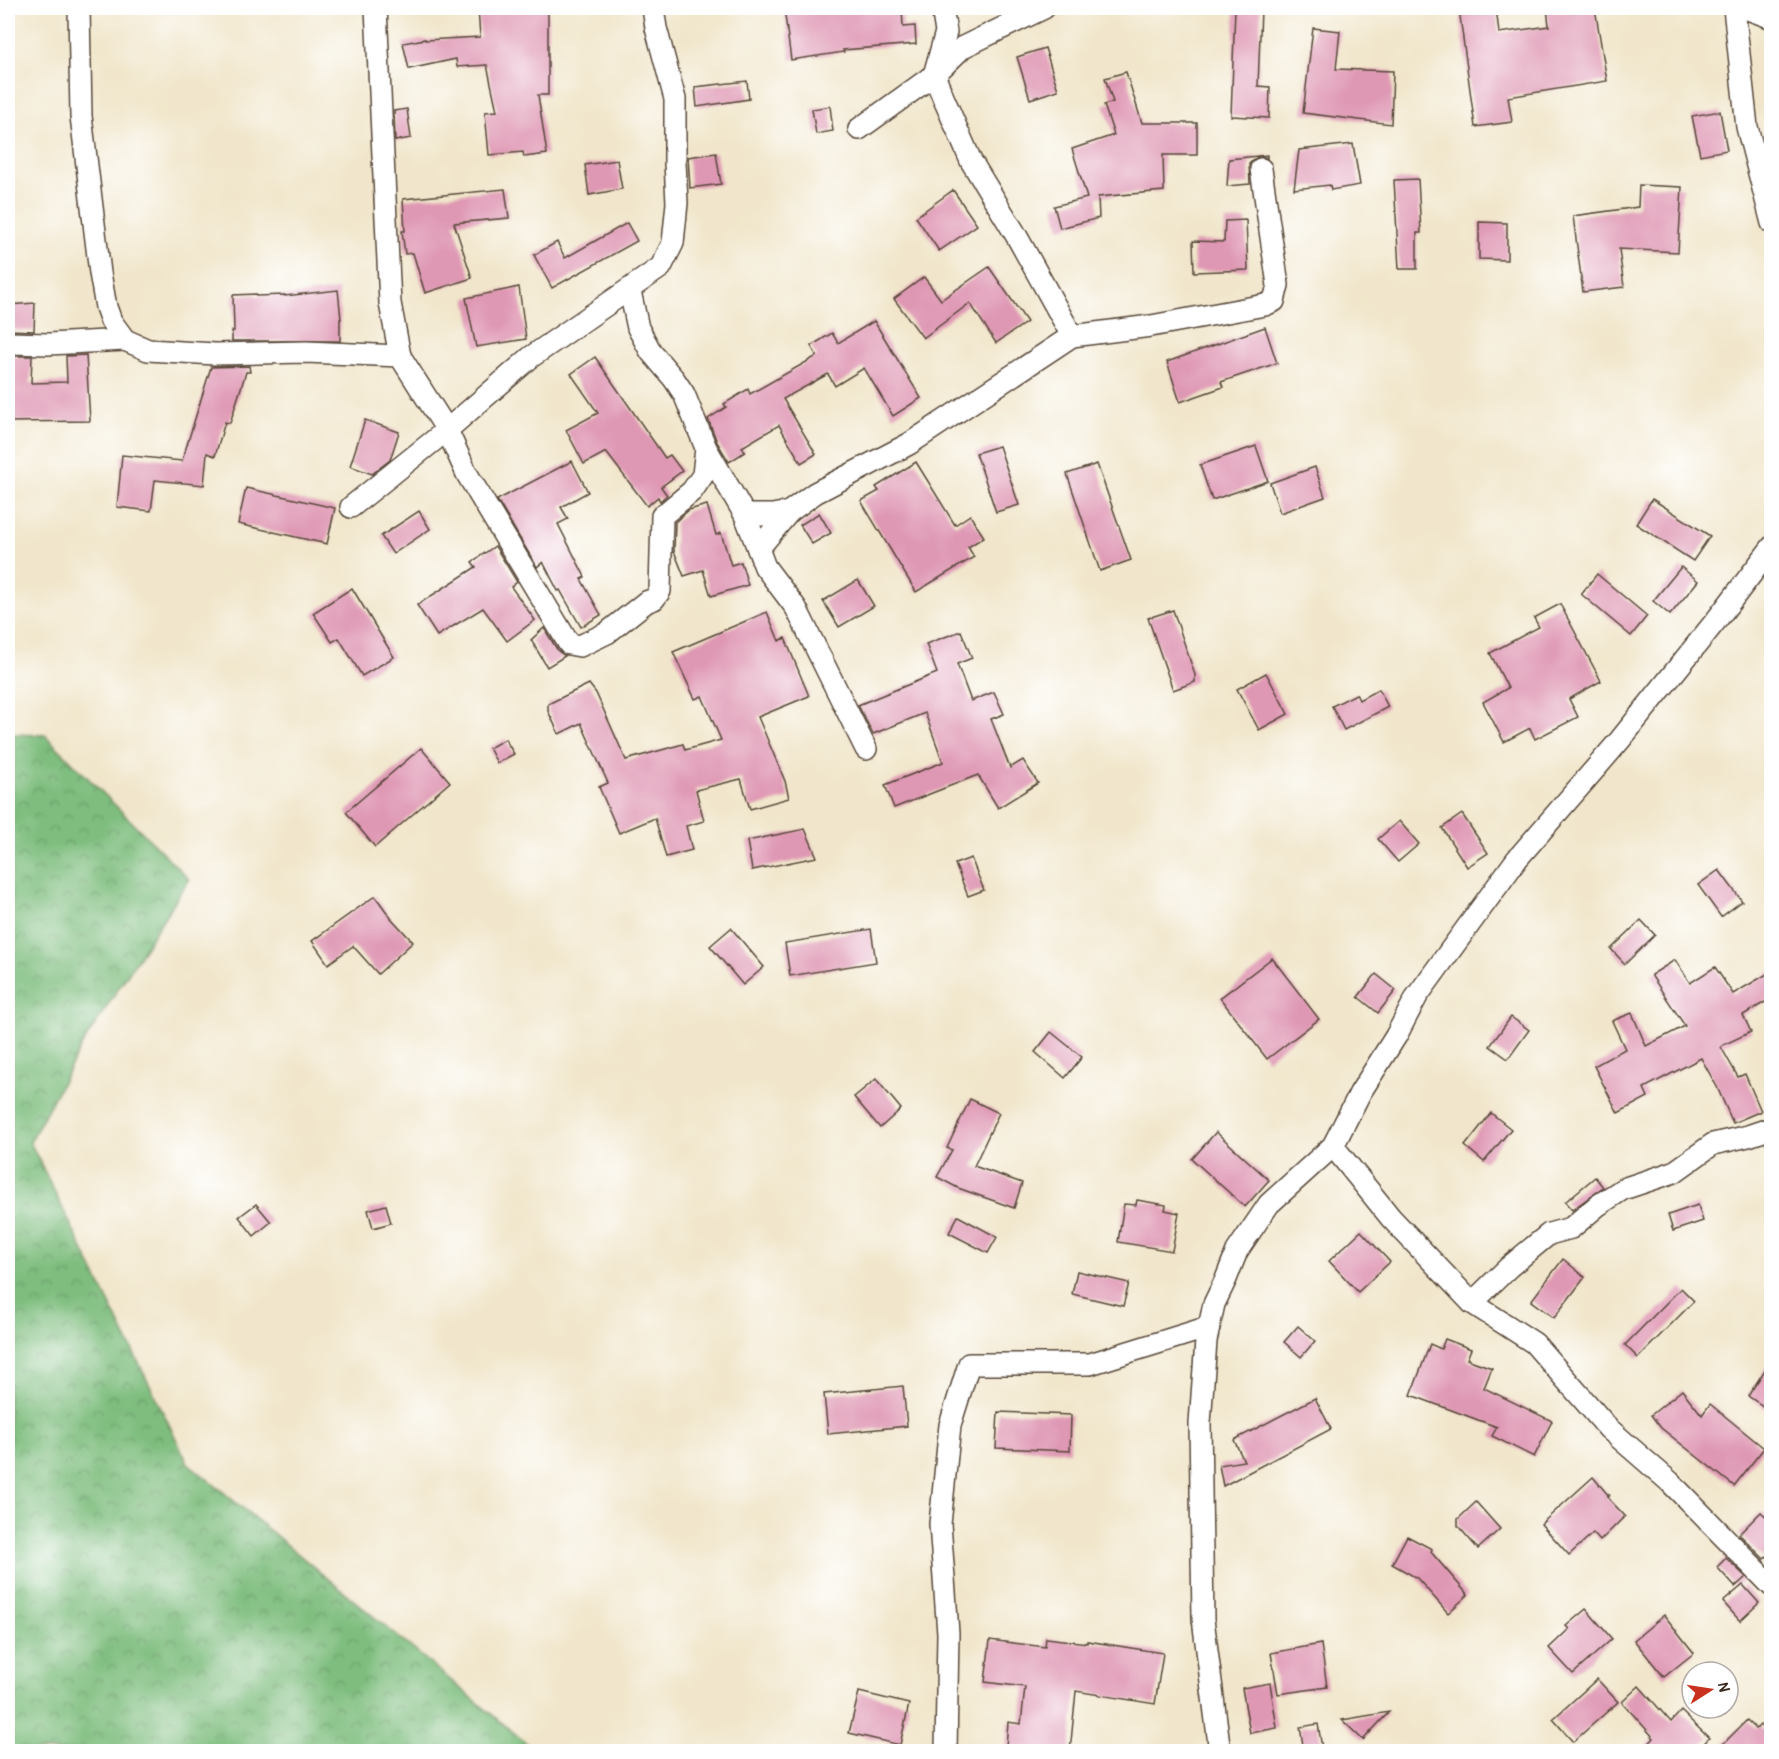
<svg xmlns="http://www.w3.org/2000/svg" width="1779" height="1759" viewBox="0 0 1779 1759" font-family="'Patrick Hand',sans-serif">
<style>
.forest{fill:url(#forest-crowns);stroke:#5c744e;stroke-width:1.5}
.building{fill:#df98b4}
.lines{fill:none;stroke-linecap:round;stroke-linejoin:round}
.street-casing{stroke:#564638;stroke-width:24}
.street{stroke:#fff;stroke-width:21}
</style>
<defs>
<pattern id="forest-crowns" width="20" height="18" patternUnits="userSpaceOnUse" patternTransform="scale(1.5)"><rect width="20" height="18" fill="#7ebd7e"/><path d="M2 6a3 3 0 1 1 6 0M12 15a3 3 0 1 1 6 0" fill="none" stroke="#689a67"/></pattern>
</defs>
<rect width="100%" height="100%" fill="#fff"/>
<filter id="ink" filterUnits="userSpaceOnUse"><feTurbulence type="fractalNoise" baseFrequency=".0167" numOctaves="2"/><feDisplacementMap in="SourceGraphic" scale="12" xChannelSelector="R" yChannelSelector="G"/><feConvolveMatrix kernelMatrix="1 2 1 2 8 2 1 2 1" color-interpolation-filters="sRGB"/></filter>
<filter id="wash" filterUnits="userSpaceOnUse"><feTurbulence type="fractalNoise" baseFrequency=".008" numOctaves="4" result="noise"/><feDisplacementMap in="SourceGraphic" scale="24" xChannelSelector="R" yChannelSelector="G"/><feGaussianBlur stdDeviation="1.35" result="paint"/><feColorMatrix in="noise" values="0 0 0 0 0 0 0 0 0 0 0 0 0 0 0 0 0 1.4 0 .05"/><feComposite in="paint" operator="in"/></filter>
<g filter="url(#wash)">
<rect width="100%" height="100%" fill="#f1e6cb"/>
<polygon class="forest" points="8,734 45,735 189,879 82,1045 30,1142 188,1463 536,1751 8,1751"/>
<g id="blocks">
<g class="building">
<polygon points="478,8 548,8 548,95 538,95 547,154 524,157 523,152 489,155 485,112 497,111 487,65 457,67 456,59 409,69 403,43 425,39 425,40 480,37"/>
<polygon points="784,8 902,8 903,27 915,26 916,44 843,50 844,52 791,60"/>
<polygon points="1235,8 1261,9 1258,86 1270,87 1269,118 1231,116"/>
<polygon points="1468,8 1496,8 1499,33 1549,26 1547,8 1595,8 1607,81 1508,97 1512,122 1475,127 1459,9"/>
<polygon points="1313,28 1340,31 1336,69 1393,71 1391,124 1303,113"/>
<polygon points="1045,48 1058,90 1030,99 1017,57"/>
<polygon points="1126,72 1142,123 1197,123 1197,155 1163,155 1164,191 1098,197 1099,218 1060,228 1054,206 1087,198 1072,149 1114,135 1104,105 1113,102 1105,78"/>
<polygon points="747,81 749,99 697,107 695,87"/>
<polygon points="830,106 833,131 816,134 812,109"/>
<polygon points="407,109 411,138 395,141 394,111"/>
<polygon points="1720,111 1727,150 1700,155 1692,116"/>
<polygon points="1353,144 1360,185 1331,190 1330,185 1294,189 1299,150"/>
<polygon points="716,153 721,184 690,188 688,157"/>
<polygon points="1267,155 1267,158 1260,156 1254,159 1249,164 1250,184 1227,186 1229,159"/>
<polygon points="617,160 622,189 589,195 585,165"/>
<polygon points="1418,179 1421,233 1417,233 1417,269 1399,269 1394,180"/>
<polygon points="1639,185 1682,187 1678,252 1619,249 1624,287 1583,292 1573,216 1638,207"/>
<polygon points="505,189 509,218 454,223 472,278 425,293 413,253 405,254 402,231 405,231 403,199"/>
<polygon points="953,190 977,225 939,251 916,217"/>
<polygon points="1246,220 1248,270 1194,272 1193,241 1224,242 1225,221"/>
<polygon points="1479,222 1507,223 1507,260 1479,259"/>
<polygon points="627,223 637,241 552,288 534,255 557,242 565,258"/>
<polygon points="989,267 1027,322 996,343 970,303 923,338 894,299 924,277 941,300"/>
<polygon points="519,287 526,339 476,347 466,298"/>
<polygon points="338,290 341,319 340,319 340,341 232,341 232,331 234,331 233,295 256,294 256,296 285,295 285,296"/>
<polygon points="35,303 34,331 8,330 8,305"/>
<polygon points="874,321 921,398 893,416 864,368 835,386 828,374 783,399 816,454 801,463 779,425 742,447 745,452 729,462 717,442 708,419 726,407 724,404 748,389 750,394 817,356 811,346 832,333 838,343"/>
<polygon points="1265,327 1277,363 1221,382 1223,387 1180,402 1167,362"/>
<polygon points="86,355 90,421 8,422 8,356 32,356 31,383 67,382 66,356"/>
<polygon points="595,357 665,458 670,455 682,471 661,487 667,495 660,501 658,497 647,506 606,452 584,464 566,430 598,413 571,374"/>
<polygon points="249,366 250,372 246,372 230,423 225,422 215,456 207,453 204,485 155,480 151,511 117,507 122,455 182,461 211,367"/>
<polygon points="365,420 399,432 390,460 372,474 350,466"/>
<polygon points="999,446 1019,505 996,512 976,453"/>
<polygon points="1256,446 1268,481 1212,500 1200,465"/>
<polygon points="572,461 588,492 561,507 568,519 558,524 585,577 581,579 601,615 581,627 560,590 558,591 543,562 537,567 497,500"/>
<polygon points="916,462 955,525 970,515 984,537 968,547 974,557 916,592 861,501 879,491 876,487"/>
<polygon points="1097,464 1131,560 1100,571 1067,474"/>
<polygon points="1315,467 1325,497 1280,513 1270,483"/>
<polygon points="246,488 335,508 327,544 238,524"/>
<polygon points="1652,499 1710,536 1693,561 1636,524"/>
<polygon points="707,505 716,535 721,533 731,565 741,562 748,585 711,596 703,570 684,576 674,551 675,522 689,510"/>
<polygon points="419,511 430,529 393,554 381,536"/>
<polygon points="819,513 831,533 812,544 800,525"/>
<polygon points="495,546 517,582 511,587 535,620 507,641 483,608 437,636 417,605 476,567 472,562"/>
<polygon points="1681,567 1698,581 1670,615 1653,601"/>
<polygon points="1597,574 1647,616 1631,636 1581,594"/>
<polygon points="858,580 874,606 839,627 823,601"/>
<polygon points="352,588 394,657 362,676 339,638 332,642 313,613"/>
<polygon points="1560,604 1601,681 1569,699 1578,717 1535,739 1530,728 1504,742 1483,702 1508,688 1490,653 1539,627 1534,618"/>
<polygon points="1173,610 1195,675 1195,682 1173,690 1148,618"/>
<polygon points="767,612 779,641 785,638 809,696 758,717 785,781 789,798 750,809 741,779 696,790 704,821 686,826 692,850 666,857 655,818 619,833 599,787 608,783 581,723 559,734 548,711 548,704 589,684 596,693 626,760 683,744 685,750 721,740 702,696 695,699 673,652"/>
<polygon points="544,628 558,651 565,656 547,667 531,640"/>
<polygon points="961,631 972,658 957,664 971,701 994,692 1004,714 991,719 1010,768 1023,760 1038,783 998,808 978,775 894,808 885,785 943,762 925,713 873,734 858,705 937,673 926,644"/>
<polygon points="1266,673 1288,714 1259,730 1237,689"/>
<polygon points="1379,689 1388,707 1344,730 1332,706 1356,694 1359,700"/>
<polygon points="505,739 514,754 497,763 489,748"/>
<polygon points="421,748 450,782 375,847 346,812"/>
<polygon points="1462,814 1488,853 1467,867 1442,828"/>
<polygon points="1399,821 1419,844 1398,862 1378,839"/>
<polygon points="805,829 817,857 752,870 747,841"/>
<polygon points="971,858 984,890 968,896 955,864"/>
<polygon points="1719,870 1742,901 1721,917 1698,885"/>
<polygon points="375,896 391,918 413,942 378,974 353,946 328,964 312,941"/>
<polygon points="1641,920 1655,935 1625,964 1611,949"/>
<polygon points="731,928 764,967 743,985 710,946"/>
<polygon points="871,929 876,962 790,976 785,943"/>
<polygon points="1272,958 1319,1019 1267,1059 1220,998"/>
<polygon points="1675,960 1690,983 1715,967 1733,994 1772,971 1772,998 1743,1015 1751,1032 1723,1045 1721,1047 1738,1077 1745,1074 1761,1111 1733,1123 1717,1087 1701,1058 1644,1088 1648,1097 1618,1113 1594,1066 1625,1049 1612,1021 1632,1013 1646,1046 1685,1026 1651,975"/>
<polygon points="1376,974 1396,990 1378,1013 1358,997"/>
<polygon points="1511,1017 1529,1030 1508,1059 1490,1046"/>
<polygon points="1051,1032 1082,1057 1065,1078 1035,1052"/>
<polygon points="876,1079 901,1109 880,1128 854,1097"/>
<polygon points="970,1099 999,1113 974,1166 1022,1183 1014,1208 958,1188 937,1177 952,1150 947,1148"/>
<polygon points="1491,1113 1511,1129 1484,1162 1465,1146"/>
<polygon points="1216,1132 1269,1180 1245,1207 1192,1159"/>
<polygon points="1595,1177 1603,1187 1572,1210 1565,1202"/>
<polygon points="1137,1200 1166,1205 1165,1210 1179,1213 1172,1251 1118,1242 1124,1204 1136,1205"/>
<polygon points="256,1204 271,1222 254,1236 239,1217"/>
<polygon points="386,1205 391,1223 373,1228 368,1210"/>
<polygon points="1698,1205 1703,1221 1673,1231 1668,1215"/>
<polygon points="958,1216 997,1237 988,1253 949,1233"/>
<polygon points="1361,1231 1390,1262 1358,1292 1329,1261"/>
<polygon points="1563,1259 1585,1277 1554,1318 1531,1301"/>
<polygon points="1077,1271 1129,1283 1123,1306 1072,1294"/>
<polygon points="1681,1288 1694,1301 1638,1358 1625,1345"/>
<polygon points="1298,1326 1315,1341 1301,1357 1284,1342"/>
<polygon points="1445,1339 1471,1349 1467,1359 1492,1368 1484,1388 1552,1421 1534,1457 1492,1436 1497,1427 1411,1395 1430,1344 1441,1349"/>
<polygon points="1772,1359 1772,1412 1748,1396"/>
<polygon points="903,1386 907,1426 828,1434 824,1394"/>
<polygon points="1682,1390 1702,1415 1710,1404 1764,1448 1734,1486 1661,1428 1651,1415"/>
<polygon points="1315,1398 1331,1429 1223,1486 1219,1465 1244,1461 1234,1440"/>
<polygon points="998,1412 1071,1415 1070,1451 996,1448"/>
<polygon points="1593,1477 1609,1496 1607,1497 1625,1516 1600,1541 1593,1533 1569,1555 1541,1524"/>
<polygon points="1476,1502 1500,1529 1478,1549 1458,1526 1458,1519"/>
<polygon points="1761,1512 1772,1522 1772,1552 1764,1559 1739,1534"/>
<polygon points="1407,1536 1432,1549 1431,1552 1468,1595 1448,1613 1417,1578 1392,1564"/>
<polygon points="1726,1558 1746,1577 1735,1587 1717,1567"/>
<polygon points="1743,1585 1759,1603 1740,1621 1723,1602"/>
<polygon points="1586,1609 1612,1639 1573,1674 1549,1648 1569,1629 1566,1626"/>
<polygon points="1664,1615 1694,1653 1664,1677 1634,1640"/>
<polygon points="1046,1638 1087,1643 1087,1641 1163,1653 1155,1704 1076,1691 1070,1752 1006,1746 1008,1722 1021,1724 1025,1687 985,1682 990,1640 1045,1647"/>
<polygon points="1321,1644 1327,1687 1278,1694 1271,1653"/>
<polygon points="1597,1679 1618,1702 1573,1742 1553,1719"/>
<polygon points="1270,1683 1277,1728 1250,1733 1242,1688"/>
<polygon points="1639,1686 1671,1722 1681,1711 1709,1738 1696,1752 1641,1752 1654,1738 1622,1702"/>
<polygon points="859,1692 909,1704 900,1745 849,1733"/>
<polygon points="1389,1712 1363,1740 1342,1720"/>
<polygon points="1747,1720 1756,1729 1760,1725 1772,1737 1772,1752 1715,1752"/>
<polygon points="1318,1724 1322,1748 1304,1751 1300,1727"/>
</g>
</g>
</g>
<g filter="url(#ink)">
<use href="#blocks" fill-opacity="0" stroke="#564638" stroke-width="1.5"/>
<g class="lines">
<defs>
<g id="street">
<polyline points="79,8 81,116 100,273 106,307 111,321 125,340 148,350 215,354 306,352 400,356"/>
<polyline points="376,8 390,303 400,356 447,430 467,474 569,644 580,646 607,633 646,602 654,599 660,591 662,516 692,491 703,475 706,448"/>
<polyline points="942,8 946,32 934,75 943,97 971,161 1016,235 1072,336"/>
<polyline points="1734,8 1747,127 1772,223"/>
<polyline points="1745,8 1772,18"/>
<polyline points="859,129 934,75 963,47 1044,8"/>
<polyline points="630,291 638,328 651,352 674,379 684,394 706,448 745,515 765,567 796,608 866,749"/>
<polyline points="8,343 49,344 125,340"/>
<polyline points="351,507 447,430 531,357 661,267 673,243 677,203 675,162 675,99 656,28 653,8"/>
<polyline points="745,515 772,515 789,512 815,493 909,444 1072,336 1151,326 1265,305 1274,301 1278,285 1261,169"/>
<polyline points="758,549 789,512"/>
<polyline points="1333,1146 1391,1218 1472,1303 1534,1343 1609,1429 1670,1482 1772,1586"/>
<polyline points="1472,1303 1509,1267 1549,1234 1571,1228 1597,1206 1623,1189 1674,1172 1713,1144 1748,1136 1772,1128"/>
<polyline points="946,1752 948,1633 940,1524 950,1425 969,1364 1090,1364 1209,1327"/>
<polyline points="1220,1752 1203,1619 1200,1423 1206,1341 1214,1304 1226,1279 1237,1251 1269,1204 1333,1146 1360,1093 1396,1036 1417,996 1517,859 1620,740 1718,618 1772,547"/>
</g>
</defs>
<use href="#street" class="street-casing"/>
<use href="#street" class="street"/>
</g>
</g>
<rect width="1779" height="1759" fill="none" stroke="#fff" stroke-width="30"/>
<g transform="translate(1710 1690) rotate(78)"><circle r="28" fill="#ffffff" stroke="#b1aaa5" stroke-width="1.5"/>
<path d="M0-4.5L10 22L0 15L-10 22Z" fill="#c8321e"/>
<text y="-9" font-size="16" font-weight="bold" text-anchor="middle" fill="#3b2a1e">N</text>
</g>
</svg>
